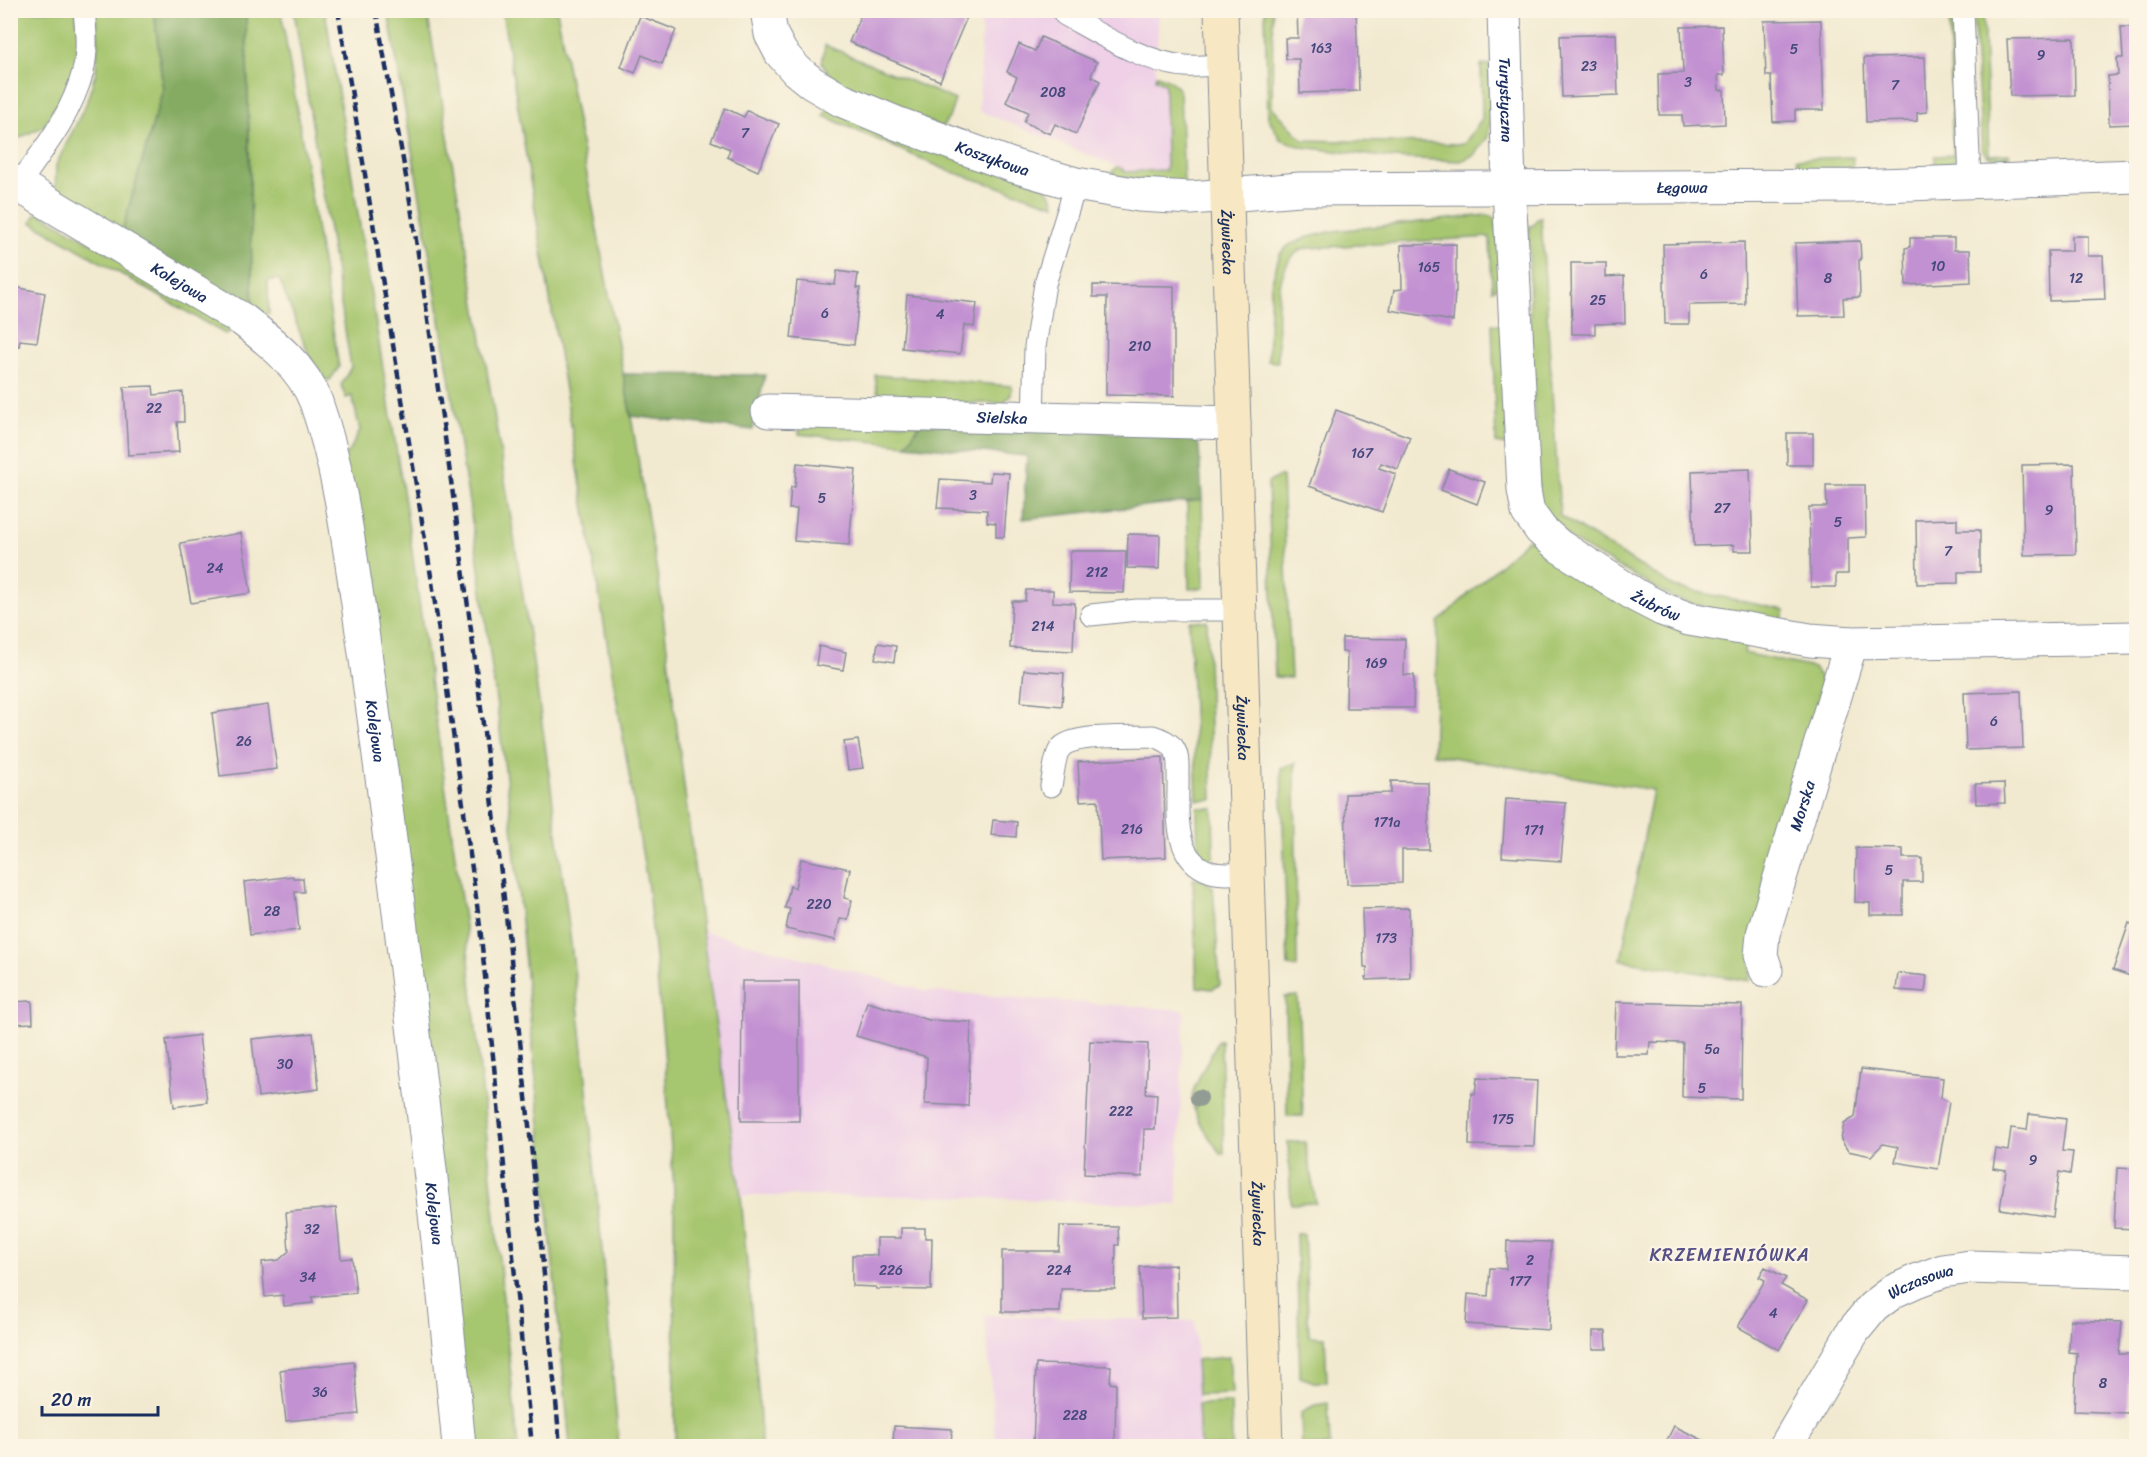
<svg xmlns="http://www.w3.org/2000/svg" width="2147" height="1457" viewBox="0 0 2147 1457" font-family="Sriracha,sans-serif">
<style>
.built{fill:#efd0e7}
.green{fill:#a7c66f;stroke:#617a66;stroke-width:1.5}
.forest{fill:#85ab62;stroke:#506d60;stroke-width:1.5}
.building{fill:#c291d2}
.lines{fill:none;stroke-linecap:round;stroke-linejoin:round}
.service-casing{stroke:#868c97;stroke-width:23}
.minor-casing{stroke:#868c97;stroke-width:35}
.secondary-casing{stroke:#868c97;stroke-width:35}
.service{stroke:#fff;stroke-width:21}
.minor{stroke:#fff;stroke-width:33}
.secondary{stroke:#f7e8c3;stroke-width:33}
.rail{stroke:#1b2f5e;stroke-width:4.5;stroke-dasharray:9 4.5;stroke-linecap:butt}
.tree{fill:#939c94}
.labels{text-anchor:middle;stroke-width:4.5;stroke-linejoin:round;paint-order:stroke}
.number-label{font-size:14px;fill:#45487b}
.street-label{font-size:16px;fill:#1b2f5e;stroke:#fcf5e5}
.neighbourhood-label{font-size:18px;letter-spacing:1.5px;fill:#555187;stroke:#fcf5e5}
</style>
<rect width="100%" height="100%" fill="#fcf5e5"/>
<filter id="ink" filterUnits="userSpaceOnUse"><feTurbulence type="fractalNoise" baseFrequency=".0167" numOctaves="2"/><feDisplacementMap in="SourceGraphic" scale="12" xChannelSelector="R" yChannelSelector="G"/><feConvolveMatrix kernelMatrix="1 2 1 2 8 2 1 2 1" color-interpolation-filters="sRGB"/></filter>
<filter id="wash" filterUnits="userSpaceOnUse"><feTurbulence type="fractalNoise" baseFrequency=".008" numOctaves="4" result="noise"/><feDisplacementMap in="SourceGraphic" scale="24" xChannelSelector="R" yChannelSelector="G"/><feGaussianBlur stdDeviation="1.35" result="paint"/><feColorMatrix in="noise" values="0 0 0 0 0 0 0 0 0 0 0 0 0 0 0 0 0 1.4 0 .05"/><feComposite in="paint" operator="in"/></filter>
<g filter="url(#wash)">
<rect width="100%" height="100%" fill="#f2ead0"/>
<g class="built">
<polygon points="982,11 1159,11 1155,78 1165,83 1166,170 1124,172 1123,169 979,111"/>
<polygon points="702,931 926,991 1184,1010 1177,1205 935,1196 741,1196"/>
<polygon points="985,1315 1195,1321 1200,1446 996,1446"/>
</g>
<g class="green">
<polygon points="11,11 76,11 79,42 75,75 44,126 11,142"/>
<polygon points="95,11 154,11 163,89 120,238 55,196 56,165 86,104 96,72 98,37"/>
<polygon points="246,11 281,11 339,367 330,380 319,381 279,279 268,281 269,313 253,319"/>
<polygon points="294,11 325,11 406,509 467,941 518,1446 470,1446 342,455 349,452 360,430 352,396 346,398 341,385 351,367"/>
<path d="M388 11H427C476 307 529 604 566 903 589 1083 603 1265 619 1446H570L512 824 477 553 426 232Z"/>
<polygon points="502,11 557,11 631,416 660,591 702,931 741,1196 759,1400 761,1446 675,1446 674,1190 663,1037 648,888"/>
<polygon points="1265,11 1273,11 1272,107 1303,140 1464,144 1482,119 1481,65 1489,64 1491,121 1488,137 1474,155 1461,161 1393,158 1302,147 1280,139 1268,117"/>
<path d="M1949 11H1956L1958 154C1953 165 1947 166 1935 167V156L1953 155Z"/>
<path d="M1973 11H1983L1989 155 2009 154V158C1996 159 1988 161 1982 149Z"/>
<polygon points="825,45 955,100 949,118 942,127 849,90 828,72 822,63"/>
<path d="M1156 75C1167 78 1175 82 1180 93L1184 184 1114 177 1112 172 1117 167 1123 169 1124 172 1166 170 1165 84 1155 79Z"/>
<polygon points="829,105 1044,186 1053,197 1055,205 949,171 824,116"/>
<polygon points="1853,157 1852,169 1801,170 1796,159"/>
<polygon points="38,212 239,328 225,334 31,222"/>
<path d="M1487 215 1496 219 1502 285 1492 290 1490 237 1309 248C1304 249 1299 250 1296 253 1271 274 1279 332 1278 362L1268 361 1271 285 1280 254 1289 245 1308 237 1334 231Z"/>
<polygon points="1541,217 1560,516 1674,587 1785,610 1781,623 1719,611 1673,598 1571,540 1539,505 1530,326 1529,231 1529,226 1534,225 1536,220"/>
<polygon points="1492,324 1504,326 1507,445 1496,443"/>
<polygon points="875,375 1012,386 1011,395 1004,403 887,403 877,391"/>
<polygon points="801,421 920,424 906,445 799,434"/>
<polygon points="1282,476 1291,678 1275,677 1268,482"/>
<polygon points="1202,500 1204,588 1189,589 1187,502"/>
<polygon points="1528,539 1746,643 1744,653 1814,668 1820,676 1824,695 1753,953 1749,981 1621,960 1653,790 1433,754 1438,622"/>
<polygon points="1189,621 1207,621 1212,800 1197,800"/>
<polygon points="1295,763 1297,967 1288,966 1281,768"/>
<polygon points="1197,808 1213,808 1214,856 1210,860 1205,859 1198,852"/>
<polygon points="1193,879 1204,880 1213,887 1220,985 1212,989 1197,987"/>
<polygon points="1298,996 1303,1116 1287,1116 1285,997"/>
<path d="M1218 1041H1221L1224 1154H1221C1211 1140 1188 1110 1193 1092 1199 1074 1210 1057 1218 1041Z"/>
<polygon points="1288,1142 1305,1142 1316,1203 1291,1204"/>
<polygon points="1296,1234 1304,1234 1309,1336 1325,1337 1327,1382 1314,1382 1300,1377"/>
<polygon points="1229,1357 1232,1394 1198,1395 1196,1360"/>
<polygon points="1231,1403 1232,1446 1200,1446 1198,1404"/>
<polygon points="1328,1403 1330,1446 1302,1446 1301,1412 1315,1405"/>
</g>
<g class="forest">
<polygon points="154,11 246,11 253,319 120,238 163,89"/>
<polygon points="623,374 765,375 753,430 631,416"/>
<polygon points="920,424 1192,436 1199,446 1202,500 1023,519 1027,456 906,445"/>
</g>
<g id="blocks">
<g class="building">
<polygon points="863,10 966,10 969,12 940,81 849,42"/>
<polygon points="1297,10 1356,10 1359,91 1300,93 1299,59 1286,59 1285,38 1298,38"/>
<polygon points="640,16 676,30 662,64 642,55 635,73 621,67"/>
<polygon points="1821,20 1824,110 1795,110 1795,121 1773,122 1771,76 1766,76 1764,21"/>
<polygon points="1722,26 1724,75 1718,75 1719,90 1724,90 1725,124 1683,126 1682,115 1659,115 1658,74 1683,73 1681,27"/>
<polygon points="2121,27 2136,27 2136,124 2109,125 2108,76 2118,75 2117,58 2123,58"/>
<polygon points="1616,34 1618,95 1562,97 1560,36"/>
<polygon points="1041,37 1097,62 1091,76 1100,81 1076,134 1055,124 1050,134 1024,122 1028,112 1006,102 1017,77 1007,72 1019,44 1035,51"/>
<polygon points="2074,38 2075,95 2010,96 2007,39"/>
<polygon points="1925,57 1927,112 1917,113 1917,121 1866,122 1864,58"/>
<polygon points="725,108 744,117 747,111 779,124 758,171 727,157 730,149 711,141"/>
<polygon points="2072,236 2088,236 2088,256 2103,256 2105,299 2049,301 2048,251 2072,251"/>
<polygon points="1910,238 1954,238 1954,250 1970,250 1971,282 1906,285 1905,248 1910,247"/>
<polygon points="1860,241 1861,260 1859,260 1860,297 1843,298 1844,315 1798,316 1795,243"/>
<polygon points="1744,242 1745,304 1689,305 1689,324 1665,324 1663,244"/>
<polygon points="1456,244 1456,292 1455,292 1453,321 1390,310 1394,290 1402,289 1401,245"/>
<polygon points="1571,263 1606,263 1606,277 1624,276 1625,323 1595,324 1595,334 1572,334"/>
<polygon points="837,271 858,274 856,288 860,288 854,345 791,338 797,281 835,285"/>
<polygon points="1093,285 1174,286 1174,396 1106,395 1107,297 1093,297"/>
<polygon points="10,286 45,293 37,342 20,340 19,346 10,344"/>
<polygon points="907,295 977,303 974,327 964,325 960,354 902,348"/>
<polygon points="153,386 154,395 183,392 184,422 177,422 179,452 128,455 124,387"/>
<polygon points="1336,410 1410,437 1398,469 1381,463 1379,468 1396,474 1382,512 1309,486"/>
<rect x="1787" y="433" width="26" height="32"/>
<polygon points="797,463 856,469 849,545 794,541 797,509 789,509 791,487 795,487"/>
<polygon points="2074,464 2076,554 2024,555 2022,465"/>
<polygon points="1449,469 1485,482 1477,504 1441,490"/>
<polygon points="1750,469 1753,551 1734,551 1734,545 1694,546 1692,471"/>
<polygon points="991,472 1009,473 1004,537 996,537 996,523 987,522 987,510 937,508 940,479 990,482"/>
<polygon points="1826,485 1865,485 1866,537 1848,538 1848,574 1836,574 1836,587 1811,587 1809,507 1827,507"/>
<polygon points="1957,519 1957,530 1980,530 1980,572 1958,572 1958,583 1917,584 1916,520"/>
<polygon points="241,533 251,593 191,603 180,543"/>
<polygon points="1128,534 1160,535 1159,569 1127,568"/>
<polygon points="1070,551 1126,551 1124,593 1069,592"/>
<polygon points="1026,590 1053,590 1053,602 1075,603 1073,651 1010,648 1012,601 1025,601"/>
<polygon points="1342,638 1405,639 1404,675 1414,675 1413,708 1346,708 1347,652 1342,652"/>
<polygon points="878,643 896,646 894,662 875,659"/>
<polygon points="819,646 846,652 843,670 816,665"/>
<polygon points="1024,670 1064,673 1062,706 1021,702"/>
<polygon points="2021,691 2023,748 1966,750 1964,693"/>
<polygon points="268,705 277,769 220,776 212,713"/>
<polygon points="858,740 863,768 848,770 844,742"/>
<polygon points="1163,757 1166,857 1101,860 1098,800 1080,801 1078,762"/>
<polygon points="1391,781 1428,782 1429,850 1402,850 1402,883 1347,884 1345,794 1391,793"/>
<polygon points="2004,783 2005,803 1976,804 1975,784"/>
<polygon points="1506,799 1566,803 1561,861 1502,857"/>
<polygon points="993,820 1017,822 1016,837 991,835"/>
<polygon points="1856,848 1903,849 1903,858 1922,858 1922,882 1903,882 1903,915 1870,915 1870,903 1855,902"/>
<polygon points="801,859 850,869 844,898 852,900 848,920 840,919 835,940 786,929 790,909 785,908 790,886 795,888"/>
<polygon points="293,876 293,878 303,878 304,892 295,892 299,930 250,935 244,882"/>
<polygon points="1409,908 1410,978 1366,980 1365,977 1367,977 1367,967 1364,967 1362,909"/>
<polygon points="2129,923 2136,926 2136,978 2113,970"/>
<polygon points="1898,973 1927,976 1925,992 1896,990"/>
<polygon points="742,981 799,981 799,1121 741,1121"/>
<polygon points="32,1001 33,1023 10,1024 10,1002"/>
<polygon points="867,1002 929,1020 971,1022 968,1106 925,1104 927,1057 856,1036"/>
<polygon points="1616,1002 1742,1005 1741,1099 1682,1097 1683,1043 1650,1042 1649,1055 1614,1055"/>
<polygon points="313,1033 319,1089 258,1097 252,1039"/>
<polygon points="199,1035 207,1102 174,1107 166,1040"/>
<polygon points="1090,1041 1148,1044 1146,1093 1157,1094 1155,1129 1144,1129 1142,1177 1084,1174"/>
<polygon points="1861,1069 1943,1078 1941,1098 1949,1102 1938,1169 1895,1162 1898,1147 1883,1144 1871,1156 1848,1151 1841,1140 1844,1124 1855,1117"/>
<polygon points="1477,1078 1537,1081 1534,1147 1469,1145 1471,1093 1475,1094"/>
<polygon points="2029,1114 2066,1119 2062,1151 2073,1152 2070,1174 2059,1172 2053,1217 2000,1209 2006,1170 1993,1168 1996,1149 2008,1151 2011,1128 2027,1130"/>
<polygon points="2117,1168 2136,1169 2136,1229 2114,1228"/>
<polygon points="336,1208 341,1259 352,1258 356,1293 312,1297 313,1303 284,1306 283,1295 265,1297 262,1262 279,1260 289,1251 286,1212"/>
<polygon points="1060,1226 1118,1227 1119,1245 1116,1245 1115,1289 1061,1289 1060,1312 1002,1312 1002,1251 1059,1251"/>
<polygon points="901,1228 925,1228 925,1238 932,1238 931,1290 877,1289 876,1287 852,1286 852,1255 877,1255 877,1238 901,1238"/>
<polygon points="1507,1241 1551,1242 1549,1330 1466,1324 1468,1294 1488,1296 1490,1268 1506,1269"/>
<polygon points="1176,1265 1177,1317 1142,1318 1140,1267"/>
<polygon points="1765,1267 1786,1278 1781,1285 1808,1300 1779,1350 1738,1327 1765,1280 1759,1277"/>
<polygon points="2070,1320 2122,1322 2119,1354 2131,1354 2128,1413 2074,1411 2077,1353 2069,1352"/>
<polygon points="1593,1331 1606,1331 1607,1349 1593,1349"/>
<polygon points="354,1362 359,1414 286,1421 280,1370"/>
<polygon points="1036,1364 1111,1366 1110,1383 1116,1384 1115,1446 1033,1446"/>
<polygon points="894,1426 952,1429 951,1446 893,1446"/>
<polygon points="1674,1426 1715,1446 1664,1446"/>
</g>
</g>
</g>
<g filter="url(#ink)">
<use href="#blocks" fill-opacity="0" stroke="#868c97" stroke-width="1.5"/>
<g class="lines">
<defs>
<g id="service">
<path d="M1062 10 1065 15C1100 34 1145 63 1185 66 1197 67 1211 65 1223 65"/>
<polyline points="1963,10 1970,181"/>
<path d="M19 184C44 149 72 114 83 71 88 52 86 30 84 10"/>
<polyline points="1033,419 1035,347 1045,284 1076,184"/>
<polyline points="1091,615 1137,610 1240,610"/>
<path d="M1051 786C1053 777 1055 755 1060 749 1071 733 1134 737 1153 736 1160 738 1168 742 1173 747 1179 755 1178 765 1178 774 1179 807 1170 859 1211 872 1223 876 1237 873 1248 873"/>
</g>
<g id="minor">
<path id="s1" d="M767 10 771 34 781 53 796 70 812 83 841 100 896 123 1014 166 1076 184 1139 195 1191 198 1300 189 1851 186 2136 176"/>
<path id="s2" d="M1504 10 1509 188 1524 490 1528 512 1541 530 1559 546 1637 596 1662 609 1689 619 1810 640 1851 643 2136 638"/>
<path id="s3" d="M10 180 243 320C271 342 303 367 316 402 338 465 347 531 357 597 367 664 376 732 385 800 412 1015 439 1231 459 1446"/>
<path id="s4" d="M768 411 1234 423"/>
<path id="s5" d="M1766 970 1761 955 1763 934 1851 643"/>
<path id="s6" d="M1786 1446 1854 1330 1873 1307 1894 1291 1916 1281 1943 1271 1970 1267 2136 1272"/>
</g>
<g id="secondary">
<path id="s7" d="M1221 10 1266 1446"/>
</g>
</defs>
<use href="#service" class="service-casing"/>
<use href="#minor" class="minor-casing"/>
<use href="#secondary" class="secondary-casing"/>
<use href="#service" class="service"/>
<use href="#minor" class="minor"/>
<use href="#secondary" class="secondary"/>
<g class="rail">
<polyline points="338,10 432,582 480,926 532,1446"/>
<path d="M376 10C389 87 405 163 416 240 477 640 524 1043 560 1446"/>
</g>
</g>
<circle class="tree" cx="1199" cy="1098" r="9"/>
</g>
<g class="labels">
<g class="number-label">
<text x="1321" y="53">163</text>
<text x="1794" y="54">5</text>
<text x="2041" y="60">9</text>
<text x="1589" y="71">23</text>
<text x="1688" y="87">3</text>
<text x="1895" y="90">7</text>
<text x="1053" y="97">208</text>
<text x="745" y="138">7</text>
<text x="1938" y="271">10</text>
<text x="1429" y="272">165</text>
<text x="1704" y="279">6</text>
<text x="1828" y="283">8</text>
<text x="2076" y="283">12</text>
<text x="1598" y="305">25</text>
<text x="825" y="318">6</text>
<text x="940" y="319">4</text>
<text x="1140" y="351">210</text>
<text x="154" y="413">22</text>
<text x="1362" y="458">167</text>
<text x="973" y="500">3</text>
<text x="822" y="503">5</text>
<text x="1722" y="513">27</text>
<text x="2049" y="515">9</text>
<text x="1838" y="527">5</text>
<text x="1948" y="556">7</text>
<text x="215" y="573">24</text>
<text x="1097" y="577">212</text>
<text x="1043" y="631">214</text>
<text x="1376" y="668">169</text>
<text x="1994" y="726">6</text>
<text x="244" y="746">26</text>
<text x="1387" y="827">171a</text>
<text x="1132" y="834">216</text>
<text x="1534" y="835">171</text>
<text x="1889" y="875">5</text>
<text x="819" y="909">220</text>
<text x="272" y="916">28</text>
<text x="1386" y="943">173</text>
<text x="1712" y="1054">5a</text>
<text x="285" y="1069">30</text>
<text x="1702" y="1093">5</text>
<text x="1121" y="1116">222</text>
<text x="1503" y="1124">175</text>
<text x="2033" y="1165">9</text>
<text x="312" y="1234">32</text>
<text x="1530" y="1265">2</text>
<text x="891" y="1275">226</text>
<text x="1059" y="1275">224</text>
<text x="308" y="1282">34</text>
<text x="1520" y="1286">177</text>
<text x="1773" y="1318">4</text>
<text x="2103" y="1388">8</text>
<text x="320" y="1397">36</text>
<text x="1075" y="1420">228</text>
</g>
<g class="street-label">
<text dy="6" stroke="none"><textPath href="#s2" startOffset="90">Turystyczna</textPath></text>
<text dy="6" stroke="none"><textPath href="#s1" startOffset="285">Koszykowa</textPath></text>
<text dy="6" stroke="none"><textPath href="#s1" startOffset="980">Łęgowa</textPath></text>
<text dy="6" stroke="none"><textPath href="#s7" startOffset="232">Żywiecka</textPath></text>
<text dy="6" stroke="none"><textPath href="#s3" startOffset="198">Kolejowa</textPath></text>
<text dy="6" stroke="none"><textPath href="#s4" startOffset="234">Sielska</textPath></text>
<text dy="6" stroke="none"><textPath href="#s2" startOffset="663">Żubrów</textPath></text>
<text dy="6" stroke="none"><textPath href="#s7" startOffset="718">Żywiecka</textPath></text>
<text dy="6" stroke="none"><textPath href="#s3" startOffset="718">Kolejowa</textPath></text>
<text dy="6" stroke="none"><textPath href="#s5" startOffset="171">Morska</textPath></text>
<text dy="6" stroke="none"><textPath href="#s7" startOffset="1204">Żywiecka</textPath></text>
<text dy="6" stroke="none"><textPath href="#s3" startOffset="1204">Kolejowa</textPath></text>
<text dy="6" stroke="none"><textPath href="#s6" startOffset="219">Wczasowa</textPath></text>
</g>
<g class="neighbourhood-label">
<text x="1730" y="1261">KRZEMIENIÓWKA</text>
</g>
</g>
<rect width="2147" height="1457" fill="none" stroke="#fcf5e5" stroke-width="36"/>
<path d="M42 1406v9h116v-9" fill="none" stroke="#1b2f5e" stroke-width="3"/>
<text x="51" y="1406" font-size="18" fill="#1b2f5e" stroke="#fcf5e5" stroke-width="4.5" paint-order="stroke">20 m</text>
</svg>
